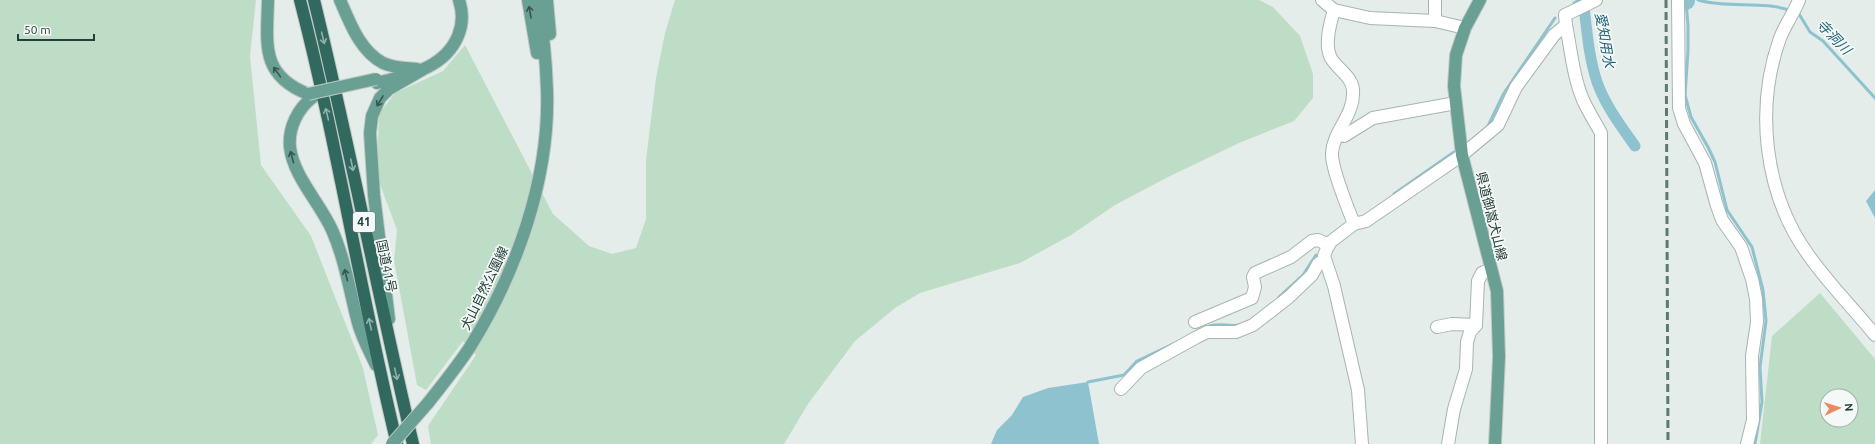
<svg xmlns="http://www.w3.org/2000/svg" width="1875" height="444" viewBox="0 0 1875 444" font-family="Ubuntu,'Noto Sans JP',sans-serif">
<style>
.green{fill:#beddc7;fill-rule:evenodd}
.water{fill:#8ec2cf}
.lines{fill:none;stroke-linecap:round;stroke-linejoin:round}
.stream{stroke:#8ec2cf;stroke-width:3}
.canal{stroke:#8ec2cf;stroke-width:11}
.river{stroke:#8ec2cf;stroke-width:18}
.minor-casing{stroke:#a7b5b0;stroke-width:14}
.major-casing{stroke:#c2c9c7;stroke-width:14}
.highway-casing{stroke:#c2c9c7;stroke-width:14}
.minor{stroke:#fff;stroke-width:12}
.major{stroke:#6aa094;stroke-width:12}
.highway{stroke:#31695f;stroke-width:12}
.rail{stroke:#5e7973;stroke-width:3;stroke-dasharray:8 4;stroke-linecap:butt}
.major-bridge-casing{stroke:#c2c9c7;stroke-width:14;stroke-linecap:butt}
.major-bridge{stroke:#6aa094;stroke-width:12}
.oneway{stroke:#36564f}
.oneway2{stroke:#92b1ab}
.labels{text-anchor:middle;stroke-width:3.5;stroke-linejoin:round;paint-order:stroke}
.shield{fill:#f4f9f7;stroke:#627671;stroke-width:1}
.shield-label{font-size:12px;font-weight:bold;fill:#243e38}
.street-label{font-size:13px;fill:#243e38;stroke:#f4f9f7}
.water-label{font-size:14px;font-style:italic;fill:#206577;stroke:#f4f9f7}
</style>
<rect width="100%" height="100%" fill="#e4ede9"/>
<g class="green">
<polygon points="0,0 256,0 250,56 261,165 311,236 363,368 378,435 371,444 0,444"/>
<polygon points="675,0 1259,0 1273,7 1300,36 1313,74 1313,98 1294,121 1239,143 1168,177 1115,205 1071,235 1020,263 920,293 895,308 855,341 808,404 784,444 431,444 428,426 476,355 463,341 426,390 417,385 394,260 397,230 377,176 379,114 395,93 443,71 465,45 553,214 589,246 612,254 636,248 646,219 646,160 656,78 665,33"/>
<path d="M1820 293 1875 359V444H1760L1772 336ZM1827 396H1851V420H1827Z"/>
</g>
<g class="water">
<polygon points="1875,190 1875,218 1866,201"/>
<polygon points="1088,382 1099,444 991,444 997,430 1012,415 1023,397 1048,388"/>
</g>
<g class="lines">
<g class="stream">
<polyline points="1693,0 1686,1 1688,25 1688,51 1685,95 1691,117 1708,147 1715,162 1727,210 1752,247 1763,290 1766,321 1760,367 1762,402 1755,444"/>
<path d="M1698 0C1729 9 1763 0 1792 11"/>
<polyline points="1574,3 1579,0"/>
<polyline points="1797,13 1799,14 1810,32 1823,41 1875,98"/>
<polyline points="1488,126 1504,93 1555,18"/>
<polyline points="1394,194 1454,152"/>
<polyline points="1279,297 1303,275 1316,255"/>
<path d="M1207 327C1218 322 1229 327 1240 325"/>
<polyline points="1088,382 1124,375 1137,361 1173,344"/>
</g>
<path class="canal" d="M1583 0C1587 28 1588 55 1597 82 1605 105 1621 126 1635 146"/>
<polyline class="river" points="1686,0 1686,1"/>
<defs>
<g id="minor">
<polyline points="1322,0 1334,10 1370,18 1435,21 1465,28"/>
<polyline points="1678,0 1679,108 1684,124 1705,163 1717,206 1722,220 1741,247 1752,279 1756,299 1757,322 1752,356 1753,420 1747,444"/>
<path d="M1799 0C1794 13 1785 25 1780 38 1755 108 1764 192 1807 253 1827 282 1853 308 1875 335"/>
<path d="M1334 10C1330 24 1324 45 1331 58 1337 69 1352 76 1353 90 1355 115 1333 131 1332 153 1331 168 1348 208 1354 224L1329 243 1324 256 1334 286 1358 390 1362 444"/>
<polyline points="1435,21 1435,0"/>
<path d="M1566 25C1571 50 1573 76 1583 100 1588 111 1595 122 1601 133V444"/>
<polyline points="1339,134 1344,136 1373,118 1456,103"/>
<polyline points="1354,224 1366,221 1462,155 1498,125 1516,87 1554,35 1566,25 1565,15 1596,0"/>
<polyline points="1195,322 1252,298 1255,287 1253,277 1255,273 1291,257 1312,241 1318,240 1329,245"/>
<polyline points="1437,327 1452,324 1476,325"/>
<polyline points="1121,389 1141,368 1197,337 1207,332 1236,332 1253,325 1289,297 1312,275 1318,264 1324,260"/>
<polyline points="1448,444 1454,409 1466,369 1467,342 1470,332 1476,325 1478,281 1482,273 1491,269"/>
</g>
<g id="major">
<path d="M268 0C267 44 260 75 308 94"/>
<path d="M340 0C350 23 360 51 383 63 393 68 406 68 417 69"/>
<polyline points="528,0 537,53"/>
<polyline points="547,0 550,34"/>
<polyline points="1480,0 1465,28 1456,55 1454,86 1462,155 1497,291 1499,357 1495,444"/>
<path d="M377 83C408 75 444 69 458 36 463 24 463 12 459 0"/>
<path d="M313 97C298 108 288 128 290 147 293 176 320 203 332 230 345 259 350 293 358 323 362 338 370 352 376 365"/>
<polyline points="389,319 374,195 370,133 372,116 380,98 389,89 422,70"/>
<path d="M428 403C442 385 457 367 470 347 516 273 550 179 547 90 546 60 543 30 538 0"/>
</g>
<g id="highway">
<path d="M300 0C338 147 361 297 397 444"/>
<path d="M314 0C350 147 378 296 413 444"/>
</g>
</defs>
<use href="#minor" class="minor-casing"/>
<use href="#major" class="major-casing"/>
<use href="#highway" class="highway-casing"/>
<use href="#minor" class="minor"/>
<use href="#major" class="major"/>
<use href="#highway" class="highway"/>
<polyline class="rail" points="1666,0 1668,444"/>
<defs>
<g id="major-bridge">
<polyline points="308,94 376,79"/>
<polyline points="392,444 428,403"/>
</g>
</defs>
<use href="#major-bridge" class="major-bridge-casing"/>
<use href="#major-bridge" class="major-bridge"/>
</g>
<defs><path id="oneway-shaft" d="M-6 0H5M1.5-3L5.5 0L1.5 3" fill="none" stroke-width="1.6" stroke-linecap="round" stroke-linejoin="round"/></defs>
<g class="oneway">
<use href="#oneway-shaft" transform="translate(530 12) rotate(-100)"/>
<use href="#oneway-shaft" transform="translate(277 72) rotate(-126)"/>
<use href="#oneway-shaft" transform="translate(380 101) rotate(121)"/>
<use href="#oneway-shaft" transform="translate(292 157) rotate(-105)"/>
<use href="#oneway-shaft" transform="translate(346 275) rotate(-105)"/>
</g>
<g class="oneway2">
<use href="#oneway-shaft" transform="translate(323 38) rotate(76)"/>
<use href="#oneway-shaft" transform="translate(327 114) rotate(-103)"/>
<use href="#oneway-shaft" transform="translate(352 165) rotate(78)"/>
<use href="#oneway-shaft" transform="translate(370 324) rotate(-102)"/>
<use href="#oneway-shaft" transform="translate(396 374) rotate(77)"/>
</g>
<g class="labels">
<rect class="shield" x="353" y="212" width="22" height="20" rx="3"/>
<g class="shield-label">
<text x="364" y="226">41</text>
</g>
<g class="street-label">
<text transform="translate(1492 216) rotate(76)" y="5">県道御嵩犬山線</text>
<text transform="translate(387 266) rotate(78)" y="5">国道41号</text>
<text transform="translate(484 288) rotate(-64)" y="5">犬山自然公園線</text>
</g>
<g class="water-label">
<text transform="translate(1834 37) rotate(46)" y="5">寺洞川</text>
<text transform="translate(1605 40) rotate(80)" y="5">愛知用水</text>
</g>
</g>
<g transform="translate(1839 408) rotate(86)"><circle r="19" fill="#f4f9f7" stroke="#a1aeab"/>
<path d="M0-3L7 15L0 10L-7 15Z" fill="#ec8a62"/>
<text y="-6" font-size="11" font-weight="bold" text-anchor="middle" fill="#243e38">N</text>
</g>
<path d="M18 34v6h76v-6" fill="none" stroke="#243e38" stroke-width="2"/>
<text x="24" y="34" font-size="12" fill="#243e38" stroke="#f4f9f7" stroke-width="3" paint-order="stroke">50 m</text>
</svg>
